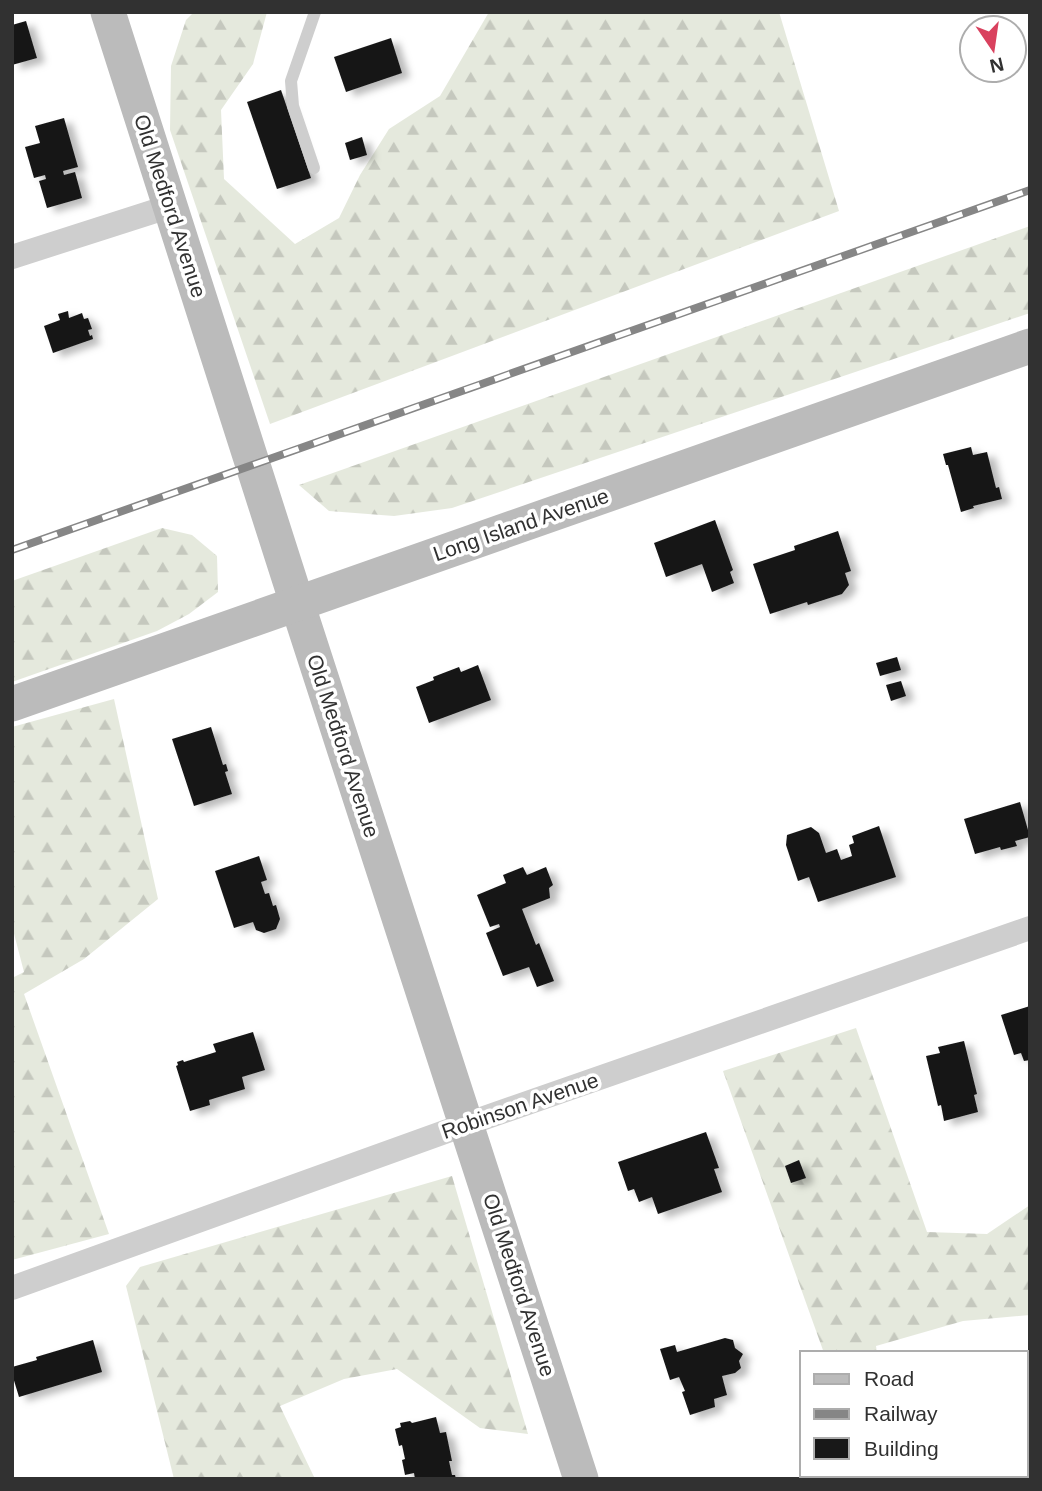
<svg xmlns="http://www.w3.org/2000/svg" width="1042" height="1491" viewBox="0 0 1042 1491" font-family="Helvetica,sans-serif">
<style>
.forest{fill:url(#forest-firs)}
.building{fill:#181818;filter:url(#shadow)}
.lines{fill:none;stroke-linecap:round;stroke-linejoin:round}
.lane{stroke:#cecece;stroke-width:12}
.street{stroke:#cecece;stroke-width:24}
.secondary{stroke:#bbb;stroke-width:35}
.rail-casing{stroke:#868686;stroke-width:8}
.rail{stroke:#fff;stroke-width:5;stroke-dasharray:16;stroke-linecap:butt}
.labels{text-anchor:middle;stroke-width:7;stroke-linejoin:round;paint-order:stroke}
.street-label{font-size:21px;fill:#313131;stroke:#fff}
</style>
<defs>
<pattern id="forest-firs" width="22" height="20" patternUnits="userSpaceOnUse" patternTransform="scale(1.75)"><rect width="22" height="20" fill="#e5e9dd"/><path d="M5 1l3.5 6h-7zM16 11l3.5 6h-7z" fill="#c5c8be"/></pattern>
<filter id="shadow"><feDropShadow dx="8" dy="4.5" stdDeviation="3.5" flood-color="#0004"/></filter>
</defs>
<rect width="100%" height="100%" fill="#fff"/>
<g class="forest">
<polygon points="194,12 267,12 253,64 221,110 224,179 295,244 339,218 360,175 389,129 440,96 489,12 779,12 839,211 270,424 170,130 171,66 186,20"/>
<polygon points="1030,226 1030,313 452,508 394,516 329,511 299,485"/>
<polygon points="162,528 192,535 217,556 218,592 189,614 157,631 12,682 12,581"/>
<polygon points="114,699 158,899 84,959 24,994 109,1234 12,1260 12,978 24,972 12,926 12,727"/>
<polygon points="856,1028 927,1232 987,1234 1030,1205 1030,1315 963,1321 876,1346 877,1353 824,1353 723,1071"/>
<polygon points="452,1176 528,1434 480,1428 397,1369 344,1379 280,1406 315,1479 174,1479 126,1286 140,1267"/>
</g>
<g class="building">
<polygon points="26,21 37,58 12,65 12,25"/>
<polygon points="391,38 402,73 346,92 334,57"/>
<polygon points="281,90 311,178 277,189 247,102"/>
<polygon points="64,118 78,167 63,171 64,175 75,172 82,198 47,208 39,181 46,179 45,175 34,178 25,147 40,143 35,126"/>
<polygon points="362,137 367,155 350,160 345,143"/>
<polygon points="68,311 69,318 82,313 84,319 88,318 92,329 88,330 90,336 92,335 93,339 53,353 44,326 60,320 58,314"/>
<polygon points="971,447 973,455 987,452 996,488 999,487 1002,499 973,506 974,508 961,512 948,465 946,465 943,454"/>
<polygon points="715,520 733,570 730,572 734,583 712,592 702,564 666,577 654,543"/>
<polygon points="838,531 851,571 845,573 849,585 842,594 808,605 807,602 770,614 753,564 795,550 794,546"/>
<polygon points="897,657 901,670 880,676 876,663"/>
<polygon points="478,665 491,700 429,723 416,687 434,680 433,677 459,667 461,672"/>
<polygon points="901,681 906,696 891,701 886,685"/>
<polygon points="211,727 223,765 226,764 228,771 225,772 232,794 194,806 172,739"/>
<polygon points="1020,802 1030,837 1015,841 1017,846 1001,850 1000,847 975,854 964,819"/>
<polygon points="879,826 896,877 818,902 809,877 798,881 786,845 787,835 811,827 819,833 826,853 837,849 841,860 852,856 849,845 854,843 852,836"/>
<polygon points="259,856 267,880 261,882 265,894 269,893 273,906 276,905 280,919 276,929 264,933 256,930 253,922 234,928 215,871"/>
<polygon points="523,867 527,875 546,867 553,885 549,888 550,898 522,909 536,945 539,943 554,981 537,987 529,967 503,976 486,933 500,927 499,924 490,927 477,895 506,883 503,875"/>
<polygon points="1030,1006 1030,1060 1024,1061 1021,1053 1014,1055 1001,1015"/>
<polygon points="253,1032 265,1070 242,1077 245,1089 209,1100 210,1105 190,1111 176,1066 178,1065 177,1062 183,1060 184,1062 216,1052 213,1044"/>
<polygon points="964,1041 977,1094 974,1095 978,1112 944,1121 941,1105 938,1106 926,1056 940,1053 938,1047"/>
<polygon points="706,1132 719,1168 714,1169 722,1192 658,1214 652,1197 639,1202 634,1189 628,1191 618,1162"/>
<polygon points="799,1160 806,1178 791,1183 785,1166"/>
<polygon points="725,1338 733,1340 735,1348 743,1354 739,1361 741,1368 735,1373 722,1376 727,1395 714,1399 715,1407 690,1415 682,1392 685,1391 679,1377 670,1380 660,1349 675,1345 677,1352"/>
<polygon points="93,1340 102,1372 19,1397 12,1374 12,1367 37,1360 36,1357"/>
<polygon points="436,1417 440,1433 446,1432 452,1461 449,1461 452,1475 455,1475 456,1479 415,1479 414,1473 405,1475 402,1460 405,1459 402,1445 399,1446 395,1429 401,1427 400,1423 410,1421 412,1423"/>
</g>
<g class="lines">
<polyline class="lane" points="314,168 293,106 291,81 315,12"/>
<g class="street">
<polyline points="12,257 171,206"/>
<polyline points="12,1288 467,1124 1030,928"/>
</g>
<g class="secondary">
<polyline points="108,12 297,603 581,1479"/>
<polyline points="12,704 1030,346"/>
</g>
<defs>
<polyline id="rail" points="12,550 1030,190"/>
</defs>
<use href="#rail" class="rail-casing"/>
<use href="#rail" class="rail"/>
</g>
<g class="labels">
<g class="street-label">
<text transform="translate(170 206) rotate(72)" y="7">Old Medford Avenue</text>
<text transform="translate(521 525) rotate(-19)" y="7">Long Island Avenue</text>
<text transform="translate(343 746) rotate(72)" y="7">Old Medford Avenue</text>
<text transform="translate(520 1106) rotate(-19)" y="7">Robinson Avenue</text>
<text transform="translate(519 1285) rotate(72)" y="7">Old Medford Avenue</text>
</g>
</g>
<rect width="1042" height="1491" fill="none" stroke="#313131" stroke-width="28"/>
<rect x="800" y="1351" width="228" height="126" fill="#ffffff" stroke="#adadad" stroke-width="2"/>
<rect x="814" y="1374" width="35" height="10" fill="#bbbbbb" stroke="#adadad" stroke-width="2"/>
<text x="864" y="1386" font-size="21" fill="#313131">Road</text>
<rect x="814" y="1409" width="35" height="10" fill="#868686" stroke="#adadad" stroke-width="2"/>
<text x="864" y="1421" font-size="21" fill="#313131">Railway</text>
<rect x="814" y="1438" width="35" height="21" fill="#181818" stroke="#adadad" stroke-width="2"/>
<text x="864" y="1456" font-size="21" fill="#313131">Building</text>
<g transform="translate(993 49) rotate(167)"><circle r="33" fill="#ffffff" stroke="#adadad" stroke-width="2"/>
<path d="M0-5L12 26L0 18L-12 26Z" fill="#d9415e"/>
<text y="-10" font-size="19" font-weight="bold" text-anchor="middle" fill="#313131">N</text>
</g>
</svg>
